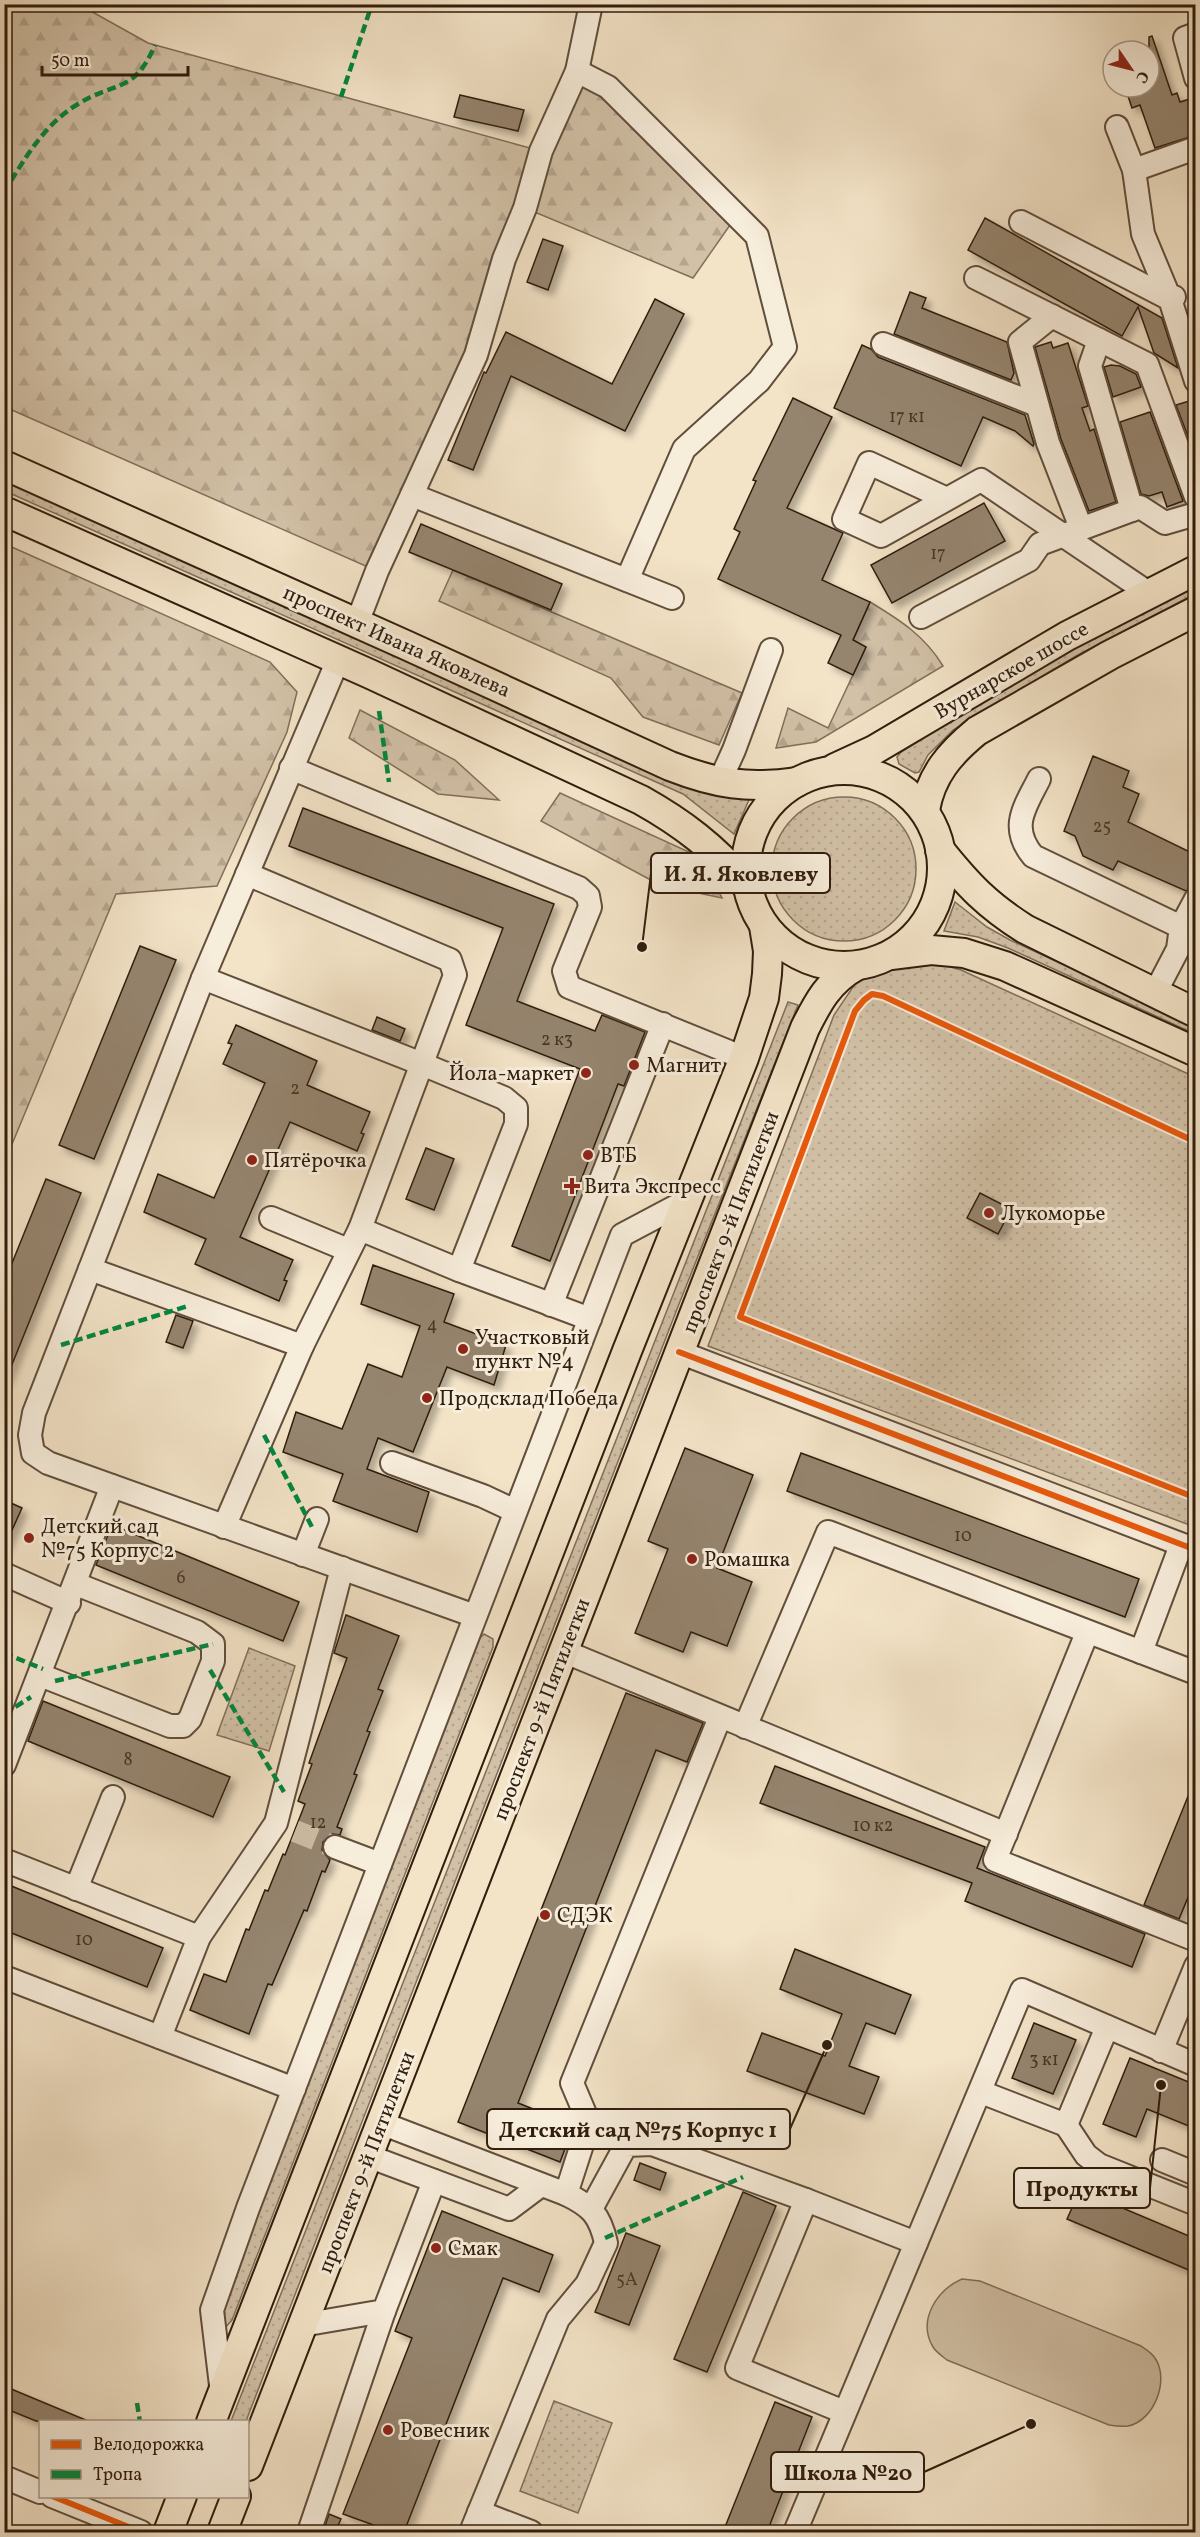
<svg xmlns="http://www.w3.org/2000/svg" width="1200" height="2537" viewBox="0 0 1200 2537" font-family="Vollkorn,serif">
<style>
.grass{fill:url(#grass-dots);stroke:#816f5a;stroke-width:1.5}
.forest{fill:url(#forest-firs);stroke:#816f5a;stroke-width:1.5}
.garden{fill:#d2c1a7;stroke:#816f5a;stroke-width:1.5}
.building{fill:#95846e;stroke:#301d0d;stroke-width:1.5;filter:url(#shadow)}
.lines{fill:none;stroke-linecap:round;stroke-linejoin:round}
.minor-tunnel{stroke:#ccbba2;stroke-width:22;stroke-dasharray:22 11;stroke-linecap:butt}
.minor-casing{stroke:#614e3c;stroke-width:26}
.major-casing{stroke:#301d0d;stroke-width:32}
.minor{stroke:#f7eddb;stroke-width:22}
.major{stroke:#f3e3c7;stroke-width:28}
.quiet{stroke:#00873e;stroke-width:4.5;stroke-dasharray:9 4.5;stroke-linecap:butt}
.cycleway-casing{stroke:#f7eddb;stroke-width:10}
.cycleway{stroke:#e8590c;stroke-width:6}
.poi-dot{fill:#8f2418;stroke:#f7eddb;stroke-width:2}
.labels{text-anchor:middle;stroke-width:6;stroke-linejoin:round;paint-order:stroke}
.number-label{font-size:18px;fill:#493725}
.street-label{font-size:21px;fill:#301d0d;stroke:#f7eddb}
.poi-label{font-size:21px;fill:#301d0d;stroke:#f7eddb;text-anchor:start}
.leader{fill:none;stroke:#301d0d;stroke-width:2}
.callout-dot{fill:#301d0d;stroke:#f7eddb;stroke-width:2}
.callout{fill:#f7eddb;stroke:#301d0d;stroke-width:2}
.callout-label{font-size:22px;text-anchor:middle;font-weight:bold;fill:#301d0d}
</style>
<defs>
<pattern id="grass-dots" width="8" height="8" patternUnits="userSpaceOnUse" patternTransform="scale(1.5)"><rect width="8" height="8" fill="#d2c1a7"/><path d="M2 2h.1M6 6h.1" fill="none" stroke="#b5a58f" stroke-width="1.8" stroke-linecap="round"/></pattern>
<pattern id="forest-firs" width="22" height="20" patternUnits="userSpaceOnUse" patternTransform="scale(1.5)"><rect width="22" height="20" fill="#d2c1a7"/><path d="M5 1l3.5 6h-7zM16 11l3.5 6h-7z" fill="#b5a58f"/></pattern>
<filter id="shadow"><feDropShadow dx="5.5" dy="5.5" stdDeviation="3" flood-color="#0004"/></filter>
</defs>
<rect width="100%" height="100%" fill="#f3e3c7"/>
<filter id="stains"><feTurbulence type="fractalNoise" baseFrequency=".00333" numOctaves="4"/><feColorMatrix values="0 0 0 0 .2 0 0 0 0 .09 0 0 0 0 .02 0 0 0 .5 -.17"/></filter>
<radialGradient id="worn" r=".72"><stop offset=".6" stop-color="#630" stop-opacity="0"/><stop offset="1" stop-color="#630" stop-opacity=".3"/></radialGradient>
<g class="grass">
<polygon points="5,480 752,793 734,834 683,794 5,491"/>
<polygon points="1195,584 1195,594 1076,656 953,730 928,755 919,772 915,773 899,764 897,757 901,752 1004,686"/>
<circle cx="844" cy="869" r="72"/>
<polygon points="955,902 987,927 1010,940 1195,1026 1195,1034 1008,948 978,937 944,931"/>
<polygon points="908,954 961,970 1195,1077 1195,1527 708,1346 834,1015 863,972"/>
<polygon points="788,1002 798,1005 679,1304 246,2421 231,2421"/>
<polygon points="484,1634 493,1639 493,1647 232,2320 225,2328 221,2311 480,1638"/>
<polygon points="249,1648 295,1666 269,1751 217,1735"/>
<polygon points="554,2401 612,2423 578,2513 520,2491"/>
</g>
<g class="forest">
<polygon points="5,5 80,5 148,43 541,151 577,71 737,215 693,278 525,208 377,571 5,407"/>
<polygon points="5,544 270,662 297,692 287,732 217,886 116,894 5,1161"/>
<polygon points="453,570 742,693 719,745 643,717 611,678 439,601"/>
<path d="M870 602C900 620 925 636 943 666L816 742 776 748 788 708 828 728 866 647 853 640Z"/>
<polygon points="360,710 455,760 499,800 438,794 349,738"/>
<polygon points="560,793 702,858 722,898 660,885 541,821"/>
</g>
<path class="garden" d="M962 2279 980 2281 1141 2346C1145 2349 1152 2353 1155 2358 1170 2380 1154 2421 1128 2426 1122 2427 1115 2426 1109 2425L947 2360C942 2356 936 2352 933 2347 917 2320 937 2290 962 2279Z"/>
<g class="building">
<polygon points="1152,36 1172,95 1177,93 1180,102 1196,97 1196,135 1155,148 1140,105 1132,108 1125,87 1149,87 1149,37"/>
<polygon points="460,95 524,110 518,131 454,117"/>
<polygon points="985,218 1162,318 1178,368 1154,353 1138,307 1122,336 968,250"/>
<polygon points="543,239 563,246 548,290 527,282"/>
<polygon points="910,292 926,298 922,308 1007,342 1014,373 1011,380 894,334"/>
<polygon points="655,299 684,314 625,431 511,376 473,470 448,460 484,372 486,373 506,332 612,384"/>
<polygon points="1051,342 1053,348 1068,343 1088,406 1082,408 1090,431 1094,429 1116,502 1089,511 1061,439 1035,347"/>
<polygon points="862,345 871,349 878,357 1025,415 1034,444 1033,446 1015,431 983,417 961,466 834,408"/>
<polygon points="1111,365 1120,366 1136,374 1141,387 1113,397 1104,367"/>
<polygon points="793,398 832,417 787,508 843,533 822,580 870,602 853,640 866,647 853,675 828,663 841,635 718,579 740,532 734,529 756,481 753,480"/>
<polygon points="1196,399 1196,457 1176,405"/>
<polygon points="1150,412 1183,501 1167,507 1162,492 1149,496 1141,494 1120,422"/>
<polygon points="984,503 1005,541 892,603 871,565"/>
<polygon points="421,524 562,584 551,610 409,552"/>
<polygon points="1093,756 1129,771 1123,787 1139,794 1128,822 1196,855 1196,879 1192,886 1186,891 1118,861 1113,870 1083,856 1075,836 1064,831"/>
<polygon points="303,808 554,904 517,1001 595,1031 602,1015 645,1032 624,1086 618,1084 550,1261 512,1246 580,1069 466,1025 503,928 289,846"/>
<polygon points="140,946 176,960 94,1159 59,1145"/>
<polygon points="377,1017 405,1029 400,1041 372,1030"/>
<polygon points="236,1025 317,1061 307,1085 370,1112 361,1133 364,1134 357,1151 290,1122 240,1237 293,1260 284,1280 287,1281 279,1301 195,1264 206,1239 144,1212 158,1174 214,1198 265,1083 223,1064 232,1044 228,1043"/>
<polygon points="426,1148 454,1159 434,1210 406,1199"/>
<polygon points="46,1179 81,1193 5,1382 4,1283"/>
<polygon points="980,1193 1011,1209 998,1234 967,1218"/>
<polygon points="373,1265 454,1294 444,1322 506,1345 494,1385 447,1367 413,1452 378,1438 367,1469 429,1492 417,1532 333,1501 343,1474 283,1452 296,1412 342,1429 368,1364 402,1377 420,1326 361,1304"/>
<polygon points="176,1315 193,1321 183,1348 166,1342"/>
<polygon points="685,1448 753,1475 717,1568 752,1582 727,1646 691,1632 683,1652 635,1633 668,1549 648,1541"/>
<polygon points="801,1453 1139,1579 1125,1617 787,1491"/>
<polygon points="4,1500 22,1508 4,1548"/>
<polygon points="112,1525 299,1602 283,1641 96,1565"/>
<polygon points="346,1615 399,1636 378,1689 383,1691 367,1731 370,1732 354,1774 357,1775 337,1827 342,1829 340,1835 332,1834 323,1842 322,1850 330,1860 325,1872 322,1871 307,1911 304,1910 272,1985 268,1984 249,2034 190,2010 204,1974 226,1982 246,1929 249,1930 265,1890 268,1891 283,1854 285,1855 305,1804 298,1801 312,1764 309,1763 347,1658 334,1653"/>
<polygon points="626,1693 703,1723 687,1762 656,1750 518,2103 574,2125 560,2162 458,2122"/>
<polygon points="43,1701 230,1777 213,1817 28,1741"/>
<polygon points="775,1766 985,1847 977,1868 1145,1934 1132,1967 965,1901 972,1883 760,1803"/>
<polygon points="1195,1779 1196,1878 1179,1919 1144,1905"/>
<polygon points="4,1883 163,1948 147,1987 4,1930"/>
<polygon points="795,1949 911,1995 895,2034 866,2023 849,2066 879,2077 864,2114 747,2071 762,2033 825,2056 842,2014 780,1989"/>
<polygon points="1034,2023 1076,2040 1053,2094 1012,2078"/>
<polygon points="1130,2058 1196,2085 1196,2129 1147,2109 1136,2137 1103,2124"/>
<polygon points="640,2163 666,2173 660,2190 634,2180"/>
<polygon points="1080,2190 1196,2239 1196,2273 1067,2219"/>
<polygon points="743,2192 776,2206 707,2372 674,2359"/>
<polygon points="442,2211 553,2255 539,2292 503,2278 404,2532 393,2532 343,2514 412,2338 395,2331"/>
<polygon points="626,2233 660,2246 629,2325 595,2312"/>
<polygon points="4,2386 88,2421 36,2421 4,2408"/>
<polygon points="775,2402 812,2417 767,2532 723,2532"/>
<polygon points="329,2514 341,2519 335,2532 323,2532"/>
</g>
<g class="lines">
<polyline class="minor-tunnel" points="295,1831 335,1847"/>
<defs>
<g id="minor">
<polyline points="1196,34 1185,38 1196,78"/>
<polyline points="577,71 608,87 757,236 785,347 759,381 684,449 627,580"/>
<polyline points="1117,127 1134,170 1143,234 1170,299 1174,297"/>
<polyline points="1134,170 1196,148"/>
<polyline points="1021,222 1170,299 1196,381"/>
<polyline points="976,278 1147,364 1196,497"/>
<polyline points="1052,316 1020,342 1048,443 1081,528"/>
<polyline points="1099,340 1090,366 1132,510"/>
<polyline points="883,344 1037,405"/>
<polyline points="412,495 672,598"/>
<polyline points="947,499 869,463 844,519 881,536 981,480 1150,594"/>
<polyline points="921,617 1029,560 1040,544 1140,507 1165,523 1196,514"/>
<polyline points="357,623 377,571 476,355 504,259 525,208 541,151 577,71 591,4"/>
<polyline points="338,660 203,978 34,1413 30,1435 33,1453 48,1463 475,1616"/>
<polyline points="291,768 579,888 588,896 590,907 564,971 569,987 744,1058"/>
<path d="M1039 779C1025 807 1009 827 1033 856L1181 927 1178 949 1155 993"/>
<polyline points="719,783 734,750 771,650"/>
<polyline points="247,874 450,960 455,975 360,1229 302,1346"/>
<polyline points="1181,927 1196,899"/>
<polyline points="203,978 422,1064 504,1098 516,1108 516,1124 459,1270"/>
<polyline points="271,1218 348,1250"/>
<polyline points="360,1229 459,1270 590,1319"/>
<polyline points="90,1269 302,1346 224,1527"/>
<polyline points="551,1305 663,1024"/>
<polyline points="679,1352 1196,1550"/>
<polyline points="392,1463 483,1496 515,1511"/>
<polyline points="303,1555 317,1519"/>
<polyline points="4,1574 69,1603"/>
<polyline points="1087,1633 995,1860 1196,1940"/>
<polyline points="563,1651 1006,1834"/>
<polyline points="1141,1652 1181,1545"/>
<polyline points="40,1675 170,1726 183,1726 190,1719 213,1661 213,1644 197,1632 76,1584"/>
<polyline points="745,1727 828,1532 1196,1673"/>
<polyline points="4,1765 112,1486"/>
<polyline points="335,1847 380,1864"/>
<polyline points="4,1860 199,1937"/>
<polyline points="76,1889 113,1797"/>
<polyline points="4,1977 294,2089"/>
<polyline points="160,2037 199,1937 276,1823 342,1568"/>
<polyline points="1161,2051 1196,1966"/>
<polyline points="981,2092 1066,2125 1107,2027"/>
<polyline points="381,2123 566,2194"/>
<polyline points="1066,2125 1086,2155 1099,2165 1196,2204"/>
<polyline points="368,2156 509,2209 541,2185"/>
<polyline points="1162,2160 1196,2174"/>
<polyline points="806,2200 916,2243"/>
<polyline points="591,2209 626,2145 652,2144 806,2200 737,2368 844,2412"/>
<polyline points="302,2325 384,2311 434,2181"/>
<polyline points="222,2394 212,2310 248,2208 622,1235 688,1200"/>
<polyline points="4,2477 40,2492"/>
<polyline points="52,2496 141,2532"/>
<polyline points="479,2512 531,2532"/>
<polyline points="309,2532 384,2311"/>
<path d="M471 2532 558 2319 587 2284 606 2243C600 2215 591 2206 566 2194L589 2123 572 2083 720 1717"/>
<polyline points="795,2532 1022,1990 1196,2065"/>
</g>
<g id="major">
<path d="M4 465 408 646 670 766C716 784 748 789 797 782"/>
<path d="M4 511 370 674 641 800C682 823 715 848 745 884"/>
<polyline points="835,768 874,750 1067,636 1196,570"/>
<circle cx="844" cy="868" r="98"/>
<path d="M925 810C931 775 950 753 977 731L1110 655 1196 611"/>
<path d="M940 850C968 885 987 905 1025 929L1196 1013"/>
<polyline points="891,955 931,950 964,953 1005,966 1196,1052"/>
<polyline points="211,2422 627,1351 744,1058 764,998 767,974 768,951 764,926"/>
<path d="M248 2466 805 1028C818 1002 829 981 856 966"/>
<polyline points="168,2532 182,2496"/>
<polyline points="222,2532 236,2496"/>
</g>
</defs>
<use href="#minor" class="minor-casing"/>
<use href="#major" class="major-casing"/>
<use href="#minor" class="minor"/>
<use href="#major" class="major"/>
<g class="quiet">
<polyline points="341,97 372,4"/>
<path d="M4 192C25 159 43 125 78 104 115 81 134 94 155 45"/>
<polyline points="379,711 389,782"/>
<polyline points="61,1345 188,1306"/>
<polyline points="264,1435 313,1529"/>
<polyline points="4,1653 43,1669"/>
<polyline points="210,1670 284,1792"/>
<polyline points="55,1681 213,1644"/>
<polyline points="4,1714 31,1697"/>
<polyline points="605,2238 743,2177"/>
<polyline points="137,2403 140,2422"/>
</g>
<defs>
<g id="cycleway">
<polyline points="1196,1142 883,996 872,994 864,1000 855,1011 740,1317 1196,1498"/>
<polyline points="679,1352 1196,1550"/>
<polyline points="52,2496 141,2532"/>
</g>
</defs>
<use href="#cycleway" class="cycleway-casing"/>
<use href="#cycleway" class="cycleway"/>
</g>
<g class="poi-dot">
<circle cx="634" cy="1065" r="6"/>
<circle cx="586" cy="1073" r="6"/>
<circle cx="588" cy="1155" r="6"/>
<circle cx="252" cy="1160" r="6"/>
<path d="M569 1177h6v6h6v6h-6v6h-6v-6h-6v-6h6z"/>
<circle cx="989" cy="1213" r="6"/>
<circle cx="463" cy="1349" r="6"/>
<circle cx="427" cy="1398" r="6"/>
<circle cx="29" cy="1538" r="6"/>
<circle cx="692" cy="1559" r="6"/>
<circle cx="545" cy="1915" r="6"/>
<circle cx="436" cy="2248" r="6"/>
<circle cx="388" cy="2430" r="6"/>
</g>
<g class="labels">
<g class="number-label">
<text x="907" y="422">17 к1</text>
<text x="938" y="559">17</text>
<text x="1102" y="832">25</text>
<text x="557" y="1045">2 к3</text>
<text x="295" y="1094">2</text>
<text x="432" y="1330">4</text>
<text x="963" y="1541">10</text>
<text x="181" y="1583">6</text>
<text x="128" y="1765">8</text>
<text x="318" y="1828">12</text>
<text x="873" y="1831">10 к2</text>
<text x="84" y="1945">10</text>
<text x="1044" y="2065">3 к1</text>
<text x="627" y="2285">5А</text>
</g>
<g class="street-label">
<text transform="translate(397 641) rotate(24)" y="7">проспект Ивана Яковлева</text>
<text transform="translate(1011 670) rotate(-30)" y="7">Вурнарское шоссе</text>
<text transform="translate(730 1222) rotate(-69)" y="7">проспект 9-й Пятилетки</text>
<text transform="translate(541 1709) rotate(-69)" y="7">проспект 9-й Пятилетки</text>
<text transform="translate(366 2162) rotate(-69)" y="7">проспект 9-й Пятилетки</text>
</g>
<g class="poi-label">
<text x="646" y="1072">Магнит</text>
<text x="574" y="1080" text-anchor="end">Йола-маркет</text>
<text x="600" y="1162">ВТБ</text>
<text x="264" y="1167">Пятёрочка</text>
<text x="584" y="1193">Вита Экспресс</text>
<text x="1001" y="1220">Лукоморье</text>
<text x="475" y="1344">Участковый<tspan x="475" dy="24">пункт №4</tspan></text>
<text x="439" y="1405">Продсклад Победа</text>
<text x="41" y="1533">Детский сад<tspan x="41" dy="24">№75 Корпус 2</tspan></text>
<text x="704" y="1566">Ромашка</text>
<text x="557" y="1922">СДЭК</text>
<text x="448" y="2255">Смак</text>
<text x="400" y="2437">Ровесник</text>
</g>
</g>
<path class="leader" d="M642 947L651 873M827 2045L790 2129M1161 2085L1150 2188M1031 2424L924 2472"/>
<g class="callout-dot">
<circle cx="642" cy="947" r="6"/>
<circle cx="827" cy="2045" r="6"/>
<circle cx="1161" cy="2085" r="6"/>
<circle cx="1031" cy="2424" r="6"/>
</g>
<g class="callout">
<rect x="651" y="853" width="179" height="40" rx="6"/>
<rect x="487" y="2109" width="303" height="40" rx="6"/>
<rect x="1014" y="2168" width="136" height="40" rx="6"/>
<rect x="771" y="2452" width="153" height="40" rx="6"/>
</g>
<g class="callout-label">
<text x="741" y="881">И. Я. Яковлеву</text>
<text x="638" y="2137">Детский сад №75 Корпус 1</text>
<text x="1082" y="2196">Продукты</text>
<text x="848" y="2480">Школа №20</text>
</g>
<rect width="1200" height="2537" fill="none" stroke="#f3e3c7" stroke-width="24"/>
<rect x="6" y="6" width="1188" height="2525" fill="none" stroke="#301d0d" stroke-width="3"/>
<rect x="12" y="12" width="1176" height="2513" fill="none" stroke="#301d0d" stroke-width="1.5"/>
<rect x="39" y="2420" width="210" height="78" fill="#f7eddb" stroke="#a79a89" stroke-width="1.5"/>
<rect x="51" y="2440" width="30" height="9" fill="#e8590c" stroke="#a79a89" stroke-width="1.5"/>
<text x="93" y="2450" font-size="18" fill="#301d0d">Велодорожка</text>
<rect x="51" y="2470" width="30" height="9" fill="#00873e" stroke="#a79a89" stroke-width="1.5"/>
<text x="93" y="2480" font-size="18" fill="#301d0d">Тропа</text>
<g transform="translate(1131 69) rotate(125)"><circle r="28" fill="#f7eddb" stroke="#a79a89" stroke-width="1.5"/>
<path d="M0-4.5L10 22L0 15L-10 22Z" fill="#8f2418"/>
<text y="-9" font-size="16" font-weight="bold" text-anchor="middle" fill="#301d0d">С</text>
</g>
<path d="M42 66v9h146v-9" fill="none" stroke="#301d0d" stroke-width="3"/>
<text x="51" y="66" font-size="18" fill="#301d0d" stroke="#f7eddb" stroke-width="4.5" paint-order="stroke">50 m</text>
<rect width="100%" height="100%" filter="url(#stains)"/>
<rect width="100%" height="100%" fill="url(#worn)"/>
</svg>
